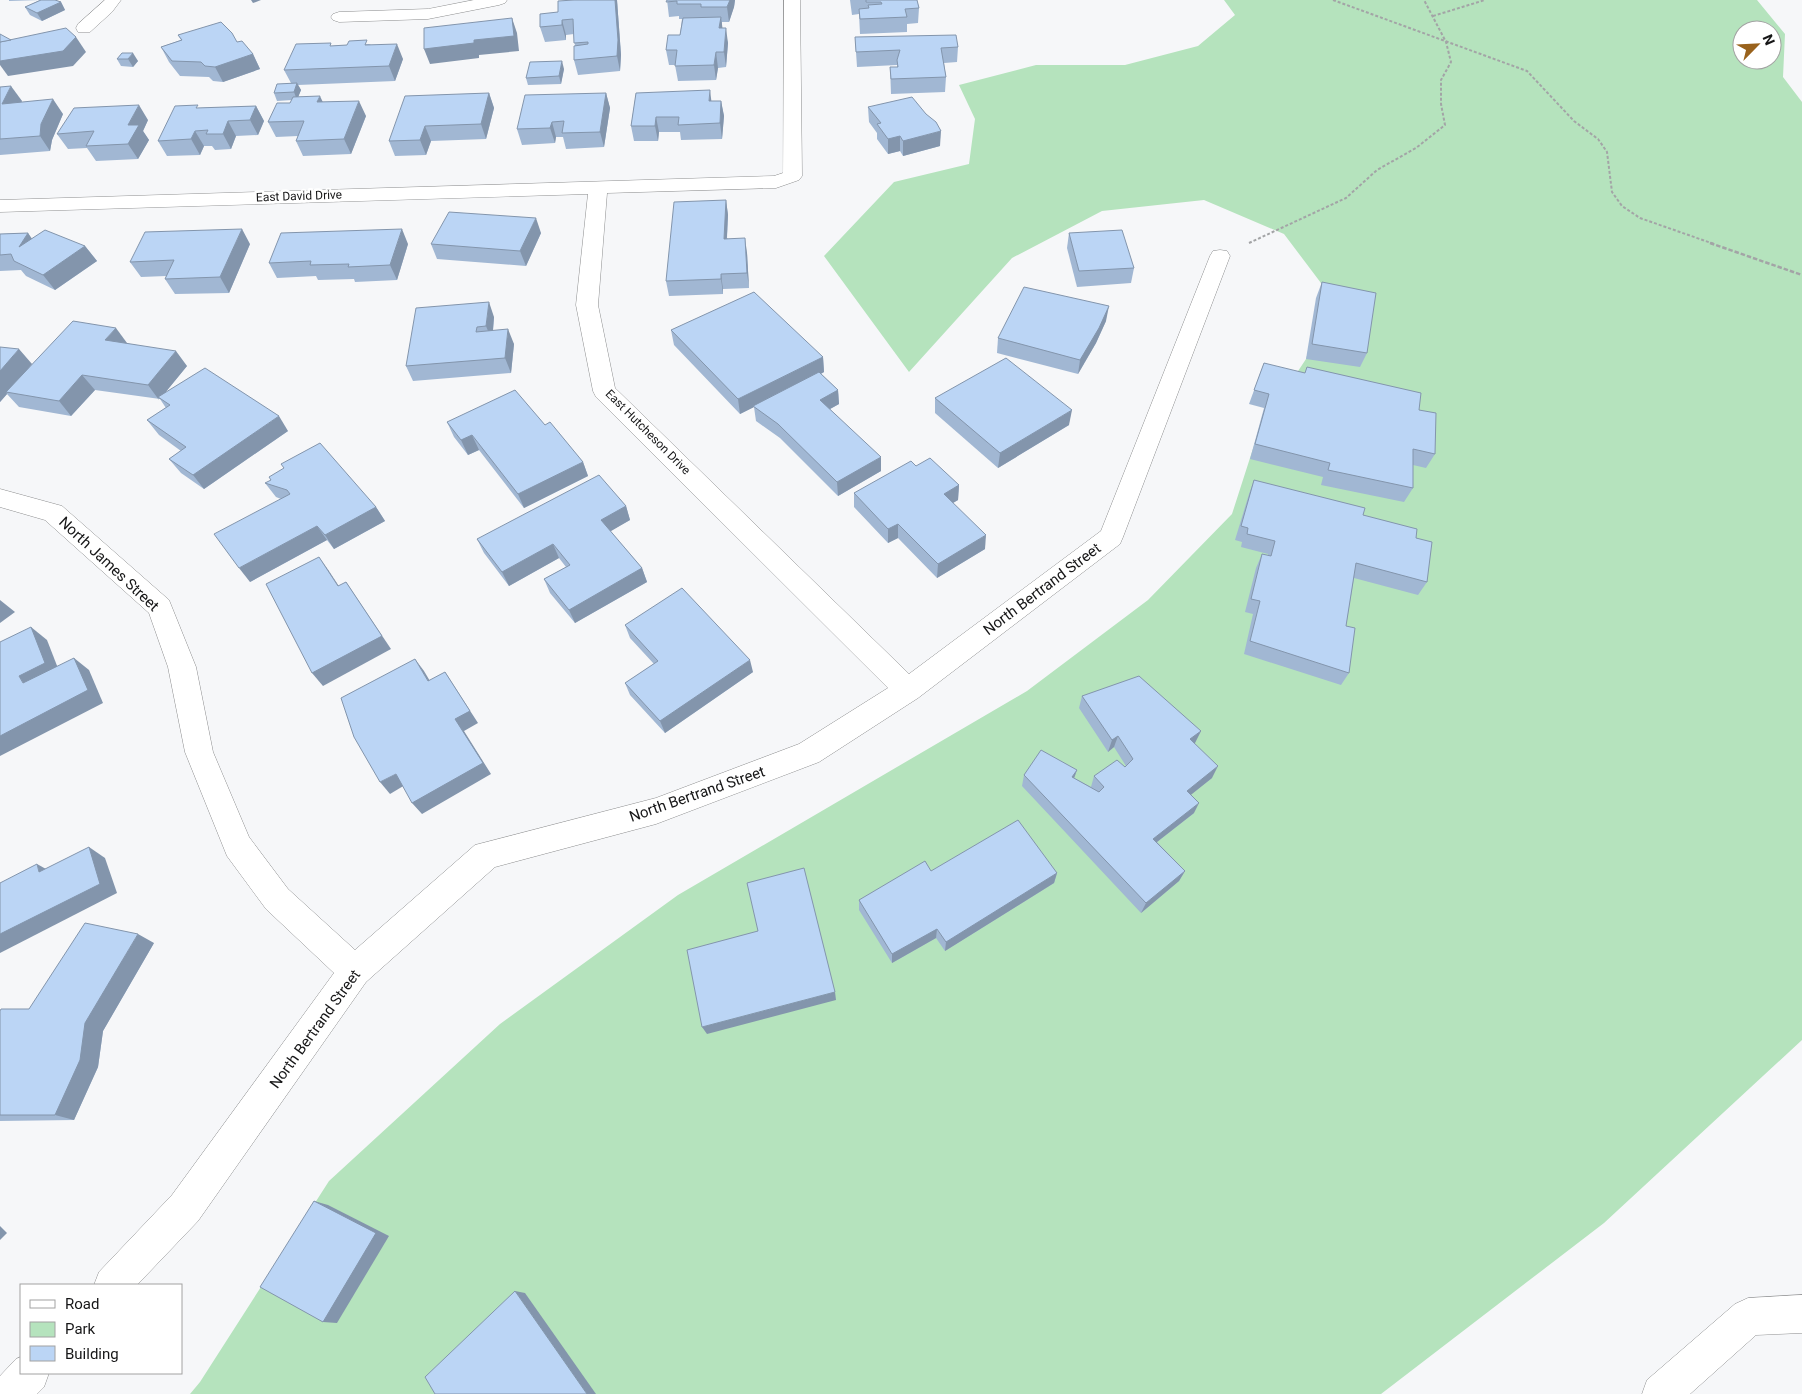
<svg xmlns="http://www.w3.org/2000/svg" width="1802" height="1394" viewBox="0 0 1802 1394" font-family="Roboto,sans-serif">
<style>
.green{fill:#b5e3bd;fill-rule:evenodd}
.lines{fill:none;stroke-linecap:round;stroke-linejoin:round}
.street-casing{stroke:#8d8e8f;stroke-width:1}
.path-far1{stroke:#a3a4a6;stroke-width:2;stroke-dasharray:3 2;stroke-linecap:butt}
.path{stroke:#a3a4a6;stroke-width:2.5;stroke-dasharray:4.5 2;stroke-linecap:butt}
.street{fill:#fff;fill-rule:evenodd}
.wall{fill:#a1b7d3}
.shaded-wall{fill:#8395ac}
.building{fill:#bbd5f5;stroke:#8395ac}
.labels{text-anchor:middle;stroke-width:5;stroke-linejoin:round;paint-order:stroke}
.far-street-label{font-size:12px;fill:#161617;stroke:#fff}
.street-label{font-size:15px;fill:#161617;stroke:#fff}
</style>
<rect width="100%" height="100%" fill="#f6f7f9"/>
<path class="green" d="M1224 0H1757L1785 34 1783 77 1802 102V1040L1604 1223 1381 1394H190L200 1382 329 1181 500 1024 678 895 1027 691 1148 600 1232 514 1259 430 1306 359 1327 291 1284 234 1204 200 1102 211 1012 258 909 372 824 256 894 182 969 164 975 119 959 85 1036 65H1125L1198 46 1235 15ZM1742 30H1772V60H1742Z"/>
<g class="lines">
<defs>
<g id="street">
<polygon points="105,0 121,0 112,12 90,32 78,32 76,28 78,24"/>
<polygon points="474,0 507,0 505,3 499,5 428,19 339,22 333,20 331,17 333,14 339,12 428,9"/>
<polygon points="784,0 800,0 802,176 799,180 776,188 607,193 598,305 615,388 909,674 1101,531 1210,256 1213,251 1220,250 1227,251 1230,256 1123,537 1120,544 918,698 819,762 656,824 495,867 366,982 198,1221 137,1285 94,1285 99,1272 172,1195 334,973 266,909 227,856 185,752 168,667 149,613 45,520 0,507 0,489 62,506 169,600 196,667 213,752 249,837 288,889 355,950 475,845 656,798 799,744 888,688 596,397 593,391 576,305 588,194 0,212 0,200 774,176 783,173"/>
<polygon points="1802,1295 1802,1333 1756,1335 1690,1394 1642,1394 1647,1380 1735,1304 1748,1298"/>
<polygon points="21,1357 21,1373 49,1373 44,1387 37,1394 0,1394 0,1376 16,1359"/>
</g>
</defs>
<use href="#street" class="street-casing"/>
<g class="path-far1">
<polyline points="1333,0 1527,71 1574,121 1598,139 1607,152 1612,192 1622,206 1640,218 1714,244"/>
<polyline points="1433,16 1485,0"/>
<polyline points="1249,243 1346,198 1377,170 1416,148 1445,125 1441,104 1441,80 1451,62 1446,42 1424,0"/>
</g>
<polyline class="path" points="1710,243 1802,275"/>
<use href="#street" class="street"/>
</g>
<g class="wall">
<polygon points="9,0 55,0 61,2 65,10 42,21 30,15 25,7 40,0 9,1"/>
<polygon points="574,0 617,0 621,55 620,71 578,75 574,60 575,46 574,34 566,35 566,40 545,42 540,27"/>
<polygon points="667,0 735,0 734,7 729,22 722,22 722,28 728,43 726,67 718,68 716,80 678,81 675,65 669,65 666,50 680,35 682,19 679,19 679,16 669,17"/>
<polygon points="850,0 917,0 919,8 918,23 907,24 907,32 860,34 859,14 852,15"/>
<polygon points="178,35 237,42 253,54 260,69 223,82 213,81 209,77 180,76 169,62 161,47 181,40"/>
<polygon points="855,37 958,47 957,62 944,63 946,77 945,92 891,94 890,67 897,67 897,65 857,67"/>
<polygon points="369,44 403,59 395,81 298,85 301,90 298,97 323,102 366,116 351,154 303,156 296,141 298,136 276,137 268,122 290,103 292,100 277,101 274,93 291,83 284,70 332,46"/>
<polygon points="122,53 138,61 133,67 121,66 117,59"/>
<polygon points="564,69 561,84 528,85 526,78"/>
<polygon points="0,87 22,101 21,102 63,114 52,140 50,151 0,155"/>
<polygon points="489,93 494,108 486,139 431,141 426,155 395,156 389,141"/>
<polygon points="606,93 610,108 604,147 566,149 563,137 556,137 555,143 522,145 517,129"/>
<polygon points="636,93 711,101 721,101 724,116 722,139 681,140 680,132 659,132 658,141 634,141 631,126"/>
<polygon points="256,106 264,121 258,135 236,136 231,149 215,150 212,146 204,146 200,155 167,156 158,141 200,108"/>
<polygon points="868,107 940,146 903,156 900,151 888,154 877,139 877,133 869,122"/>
<polygon points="148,120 143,131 149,140 138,159 96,161 87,148 68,149 57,134"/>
<polygon points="726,200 728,215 727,238 747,253 749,288 723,289 723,294 669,296 666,281"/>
<polygon points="28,233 31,238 85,246 97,261 55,290 26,276 21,270 0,271 0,234"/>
<polygon points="541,233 526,266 437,259 431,244"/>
<polygon points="1069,233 1134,268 1131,283 1077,287 1067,248"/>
<polygon points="250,244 229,293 175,294 165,279 166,276 141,277 130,262"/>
<polygon points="408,244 397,280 355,282 354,279 318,280 316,276 277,278 269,263"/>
<polygon points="1322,282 1367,353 1360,367 1306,359 1316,298"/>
<polygon points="494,317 493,331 514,344 511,373 413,381 406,366"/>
<polygon points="1106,321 1096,343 1078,374 997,353 998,338"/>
<polygon points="671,330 823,357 824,372 821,374 838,390 839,404 830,409 881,471 838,496 780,438 756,421 754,407 740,414 674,345"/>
<polygon points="127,343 187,366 164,394 288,431 204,489 181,473 169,459 181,451 159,435 147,420 166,408 160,399 95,390 71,416 19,407 7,394 0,402 0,347 32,364 28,368"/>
<polygon points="1264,363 1419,410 1435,454 1426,468 1413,465 1413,488 1404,502 1321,485 1323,477 1250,459 1264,408 1249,404"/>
<polygon points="935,398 1069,425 998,468 935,413"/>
<polygon points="447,422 545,425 583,462 588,476 524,508 479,450 468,455 454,437"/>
<polygon points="916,466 959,485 958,500 953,503 985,549 937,578 898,538 888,543 854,507 854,493"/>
<polygon points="1254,480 1363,515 1416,538 1427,582 1418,595 1354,578 1346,626 1349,673 1341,685 1244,654 1253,614 1245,612 1256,568 1262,554 1268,556 1268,554 1241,547 1242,542 1235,540 1249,494"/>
<polygon points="265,483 376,507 385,521 334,549 327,540 250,582 281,499 276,497"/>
<polygon points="626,506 630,520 610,531 642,568 647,582 575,623 550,593 544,579 566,567 559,558 509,586 484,553 477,539"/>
<polygon points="625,625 753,672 665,733 630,695 625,683 654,664 630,638"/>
<polygon points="1082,696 1201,731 1194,744 1212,778 1191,794 1194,813 1157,842 1185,871 1179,881 1141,913 1022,786 1024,775 1077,770 1074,778 1091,787 1094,776 1126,766 1114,747 1108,752 1079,708"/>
<polygon points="931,871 1057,873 1054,883 945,951 936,938 892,963 859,910 859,900"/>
<polygon points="154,943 103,1031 98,1067 74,1120 0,1121 0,1011 29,1009"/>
</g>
<g class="shaded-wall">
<polygon points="251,0 261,0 253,3"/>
<polygon points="615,0 617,0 621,55 620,71 617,56"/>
<polygon points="730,0 735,0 734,7 729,22 727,7"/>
<polygon points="61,2 65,10 42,21 37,13"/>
<polygon points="721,17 723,32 719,28"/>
<polygon points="512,18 517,33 519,51 479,55 479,58 430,64 424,49 474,40"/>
<polygon points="562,20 566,35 566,40 562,25"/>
<polygon points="726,28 728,43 726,67 724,52"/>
<polygon points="76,37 86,52 73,66 8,76 0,65 0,61"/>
<polygon points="397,44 403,59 395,81 389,66"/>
<polygon points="716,52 718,68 716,80 714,65"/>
<polygon points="133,53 138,61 133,67 128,59"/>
<polygon points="253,54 260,69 223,82 215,67"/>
<polygon points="562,61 564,69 561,84 559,76"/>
<polygon points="297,83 301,90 297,100 294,92"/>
<polygon points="11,86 22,101 13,119 2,104"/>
<polygon points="710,90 712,106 709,101"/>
<polygon points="489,93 494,108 486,139 481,124"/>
<polygon points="606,93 610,108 604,147 600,132"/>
<polygon points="320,96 327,111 317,102"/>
<polygon points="53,99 63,114 52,140 50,151 40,136 41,124"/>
<polygon points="359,101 366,116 351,154 344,139"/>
<polygon points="721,101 724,116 722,139 720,123"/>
<polygon points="139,105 148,120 143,131 149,140 138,159 128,144 128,125"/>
<polygon points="256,106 264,121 258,135 250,120"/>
<polygon points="656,117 659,132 658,141 655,126"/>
<polygon points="228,121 236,136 231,149 223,134"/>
<polygon points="552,122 556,137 555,143 550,128"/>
<polygon points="425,126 431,141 426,155 420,140"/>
<polygon points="195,131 204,146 200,155 191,139"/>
<polygon points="941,131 940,146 903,156 903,141"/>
<polygon points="900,136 900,151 888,154 888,139"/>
<polygon points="726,200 728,215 726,254 724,239"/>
<polygon points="536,218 541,233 526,266 520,251"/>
<polygon points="242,229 250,244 229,293 220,277"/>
<polygon points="402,229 408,244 397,280 390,265"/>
<polygon points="28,233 39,249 19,247"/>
<polygon points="745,238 747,253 749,288 747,273"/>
<polygon points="85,246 97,261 55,290 43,275"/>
<polygon points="721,274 723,289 723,294 721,279"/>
<polygon points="489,302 494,317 492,341 486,326"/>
<polygon points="1109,306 1106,321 1096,343 1078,374 1080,360"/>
<polygon points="116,328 127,343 117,355 105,340"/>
<polygon points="508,329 514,344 511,373 505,358"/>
<polygon points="19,349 32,364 8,393 6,392 7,394 0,402 0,371"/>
<polygon points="176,351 187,366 160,399 158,397 159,400 148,385"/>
<polygon points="823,357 824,372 755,407 753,406 754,407 740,414 738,399"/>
<polygon points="82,375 95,390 71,416 59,401"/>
<polygon points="838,390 839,404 821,414 820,400"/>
<polygon points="1072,410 1069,425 998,468 1000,453"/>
<polygon points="279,416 288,431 204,489 193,475"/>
<polygon points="472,435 479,450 468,455 461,440"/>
<polygon points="881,457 881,471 838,496 837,482"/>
<polygon points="583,462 588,476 524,508 518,494"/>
<polygon points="959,485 958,500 944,508 944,494"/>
<polygon points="626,506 630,520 606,534 601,520"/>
<polygon points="376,507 385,521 334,549 325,535"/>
<polygon points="898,524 898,538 888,543 888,529"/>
<polygon points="317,526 327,540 250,582 239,568"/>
<polygon points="986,535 985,549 937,578 938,564"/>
<polygon points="553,544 559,558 509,586 502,572"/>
<polygon points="319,557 329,571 348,600 338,586"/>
<polygon points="642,568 647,582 575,623 569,610"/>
<polygon points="346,582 391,649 323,686 312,673"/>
<polygon points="0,600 15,612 0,623"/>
<polygon points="31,627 47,640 61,676 23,683 19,676"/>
<polygon points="74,658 89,670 103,703 0,756 0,736"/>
<polygon points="415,659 424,671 437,693 428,681"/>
<polygon points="750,660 753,672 665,733 660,721"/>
<polygon points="445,672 478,723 464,731 491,774 422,814 412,803 455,719"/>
<polygon points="1201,731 1195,743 1184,751 1190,739"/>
<polygon points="1118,736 1114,747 1108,752 1112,740"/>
<polygon points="1218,766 1212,778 1182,802 1187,791"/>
<polygon points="1077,770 1073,781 1072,777"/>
<polygon points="396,774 405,785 390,794 380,782"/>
<polygon points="1199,803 1194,813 1148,849 1153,839"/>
<polygon points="89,847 105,858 117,893 0,953 0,934"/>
<polygon points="37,864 55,874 39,872"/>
<polygon points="1185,871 1179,881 1141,913 1146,903"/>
<polygon points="1057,873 1054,883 945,951 946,942"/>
<polygon points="937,929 936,938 892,963 892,954"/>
<polygon points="138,934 154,943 103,1031 98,1067 74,1120 55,1115 85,1023"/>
<polygon points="835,992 836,1000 707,1034 702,1027"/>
<polygon points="314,1201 328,1205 389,1236 337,1323 323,1322"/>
<polygon points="0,1226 7,1233 0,1240"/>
<polygon points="515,1291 525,1293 596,1394 587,1394"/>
</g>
<g class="building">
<polygon points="41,0 55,0 61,2 37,13 25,7"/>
<polygon points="574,0 615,0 618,40 617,56 574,60 574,46 588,44 588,42 574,43 573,19 562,20 562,25 540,27 540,14 558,12 558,1"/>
<polygon points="667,0 730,0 727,7 701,7 701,4 677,4 677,1 666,2"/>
<polygon points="866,0 917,0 919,8 905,9 907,17 860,19 859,9 869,8 868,5 882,4 881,2 866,2"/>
<polygon points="721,17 719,28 726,28 724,52 716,52 714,65 675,66 677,50 666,50 668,35 680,35 683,18"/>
<polygon points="512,18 514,36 474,40 474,43 424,49 424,28"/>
<polygon points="221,22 232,33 237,42 242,41 253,54 215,67 205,66 201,62 172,61 161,47 182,40 178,35"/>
<polygon points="66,28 76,37 63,51 0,61 0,42"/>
<polygon points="0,34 11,40 0,42"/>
<polygon points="956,35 958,47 941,48 946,77 891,79 890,67 898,67 897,60 900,50 856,52 855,37"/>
<polygon points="367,40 365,45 397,44 389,66 284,70 296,44 331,43 330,46 347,45 349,41"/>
<polygon points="122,53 133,53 128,59 117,59"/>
<polygon points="562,61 559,76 526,78 530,62"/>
<polygon points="297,83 294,92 274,93 277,84"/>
<polygon points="11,86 2,104 53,99 41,124 40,136 0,139 0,87"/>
<polygon points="710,90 709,101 721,101 720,123 678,125 679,117 656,117 655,126 631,126 636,93"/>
<polygon points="489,93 481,124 425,126 420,140 389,141 405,96"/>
<polygon points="606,93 600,132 562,133 564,121 552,122 550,128 517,129 525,95"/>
<polygon points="320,96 317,102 359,101 344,139 296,141 304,121 268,122 277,103 290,103 293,97"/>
<polygon points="912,97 926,114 936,122 941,131 903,141 900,136 888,139 877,124 881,123 868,107"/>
<polygon points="139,105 128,125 139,125 128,144 86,146 94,131 57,134 74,108"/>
<polygon points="198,105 196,108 256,106 250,120 228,121 223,134 206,134 208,130 195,131 191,139 158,141 175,106"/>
<polygon points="726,200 724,239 745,238 747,273 721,274 721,279 666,281 674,202"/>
<polygon points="449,212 536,218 520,251 431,244"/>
<polygon points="242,229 220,277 165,279 174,260 130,262 145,232"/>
<polygon points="402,229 390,265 348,267 349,264 310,265 311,261 269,263 281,233"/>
<polygon points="45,230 85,246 43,275 14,261 11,254 0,255 0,234 28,233 19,247"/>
<polygon points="1122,230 1134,268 1079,271 1069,233"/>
<polygon points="1322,282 1376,293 1367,353 1312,344"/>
<polygon points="1024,287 1109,306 1099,328 1080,360 998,338"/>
<polygon points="754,292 823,357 738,399 671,330"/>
<polygon points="489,302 486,326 477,327 476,332 508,329 505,358 406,366 416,308"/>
<polygon points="73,321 116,328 105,340 176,351 148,385 82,375 59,401 6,392"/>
<polygon points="0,347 19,349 0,371"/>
<polygon points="1006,358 1072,410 1000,453 935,398"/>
<polygon points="1264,363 1305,373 1307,367 1421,393 1419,410 1436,413 1435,454 1413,449 1413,488 1328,470 1330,463 1255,444 1269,394 1254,390"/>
<polygon points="205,368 279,416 193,475 169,459 186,447 147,420 170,405 158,397"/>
<polygon points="819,372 838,390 820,400 881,457 837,482 778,424 753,406"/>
<polygon points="515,390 545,425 550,422 583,462 518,494 472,435 461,440 447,422"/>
<polygon points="320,443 376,507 325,535 317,526 239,568 214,534 290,494 287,490 265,483 271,480 269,477 284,468 281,464"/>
<polygon points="930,458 959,485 944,494 986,535 938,564 898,524 888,529 854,493 911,461 916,466"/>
<polygon points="599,475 626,506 601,520 642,568 569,610 544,579 570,565 553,544 502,572 477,539"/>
<polygon points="1254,480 1365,508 1363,515 1417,529 1416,538 1432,542 1427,582 1356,563 1346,626 1355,628 1349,673 1250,641 1260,601 1251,599 1262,554 1271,556 1275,541 1247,534 1248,528 1241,526"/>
<polygon points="319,557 338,586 346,582 382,636 312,673 266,584"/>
<polygon points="682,588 750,660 660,721 625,683 658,661 625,625"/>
<polygon points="31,627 45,663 19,676 23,683 74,658 88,690 0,736 0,642"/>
<polygon points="415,659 428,681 445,672 470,711 455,719 483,763 412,803 396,774 380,782 354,737 341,698"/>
<polygon points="1139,676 1201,731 1190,739 1218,766 1187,791 1199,803 1153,839 1185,871 1146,903 1024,775 1041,750 1077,770 1072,777 1099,792 1104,787 1094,776 1117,760 1125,767 1133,759 1118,736 1112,740 1082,696"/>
<polygon points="1018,820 1057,873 946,942 937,929 892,954 859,900 925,861 931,871"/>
<polygon points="89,847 100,884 0,934 0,883 37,864 39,872"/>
<polygon points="804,868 835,992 702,1027 687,950 758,931 747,883"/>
<polygon points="85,923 138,934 85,1023 80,1060 55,1115 0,1115 0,1011 1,1009 29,1009"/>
<polygon points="314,1201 376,1233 323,1322 260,1287"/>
<polygon points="515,1291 587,1394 435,1394 425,1377"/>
</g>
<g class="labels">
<g class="far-street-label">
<text transform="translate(299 196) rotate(-2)" y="4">East David Drive</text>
<text transform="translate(648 432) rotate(45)" y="4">East Hutcheson Drive</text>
</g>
<g class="street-label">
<text transform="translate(109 564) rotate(43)" y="5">North James Street</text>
<text transform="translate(1042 589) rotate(-37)" y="5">North Bertrand Street</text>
<text transform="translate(697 794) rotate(-19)" y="5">North Bertrand Street</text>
<text transform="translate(315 1029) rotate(-54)" y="5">North Bertrand Street</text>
</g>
</g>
<rect x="20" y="1284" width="162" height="90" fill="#ffffff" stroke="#a2a2a2"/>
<rect x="30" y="1300" width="25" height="8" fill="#ffffff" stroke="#a2a2a2"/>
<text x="65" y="1309" font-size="15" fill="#161617">Road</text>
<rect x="30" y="1322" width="25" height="15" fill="#b5e3bd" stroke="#a2a2a2"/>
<text x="65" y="1334" font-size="15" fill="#161617">Park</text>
<rect x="30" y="1346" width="25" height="15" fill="#bbd5f5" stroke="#a2a2a2"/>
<text x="65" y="1359" font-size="15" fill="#161617">Building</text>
<g transform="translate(1757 45) rotate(66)"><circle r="24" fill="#ffffff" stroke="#a2a2a2"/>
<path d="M0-4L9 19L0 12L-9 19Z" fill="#99621c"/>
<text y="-8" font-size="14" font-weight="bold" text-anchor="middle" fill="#161617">N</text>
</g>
</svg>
